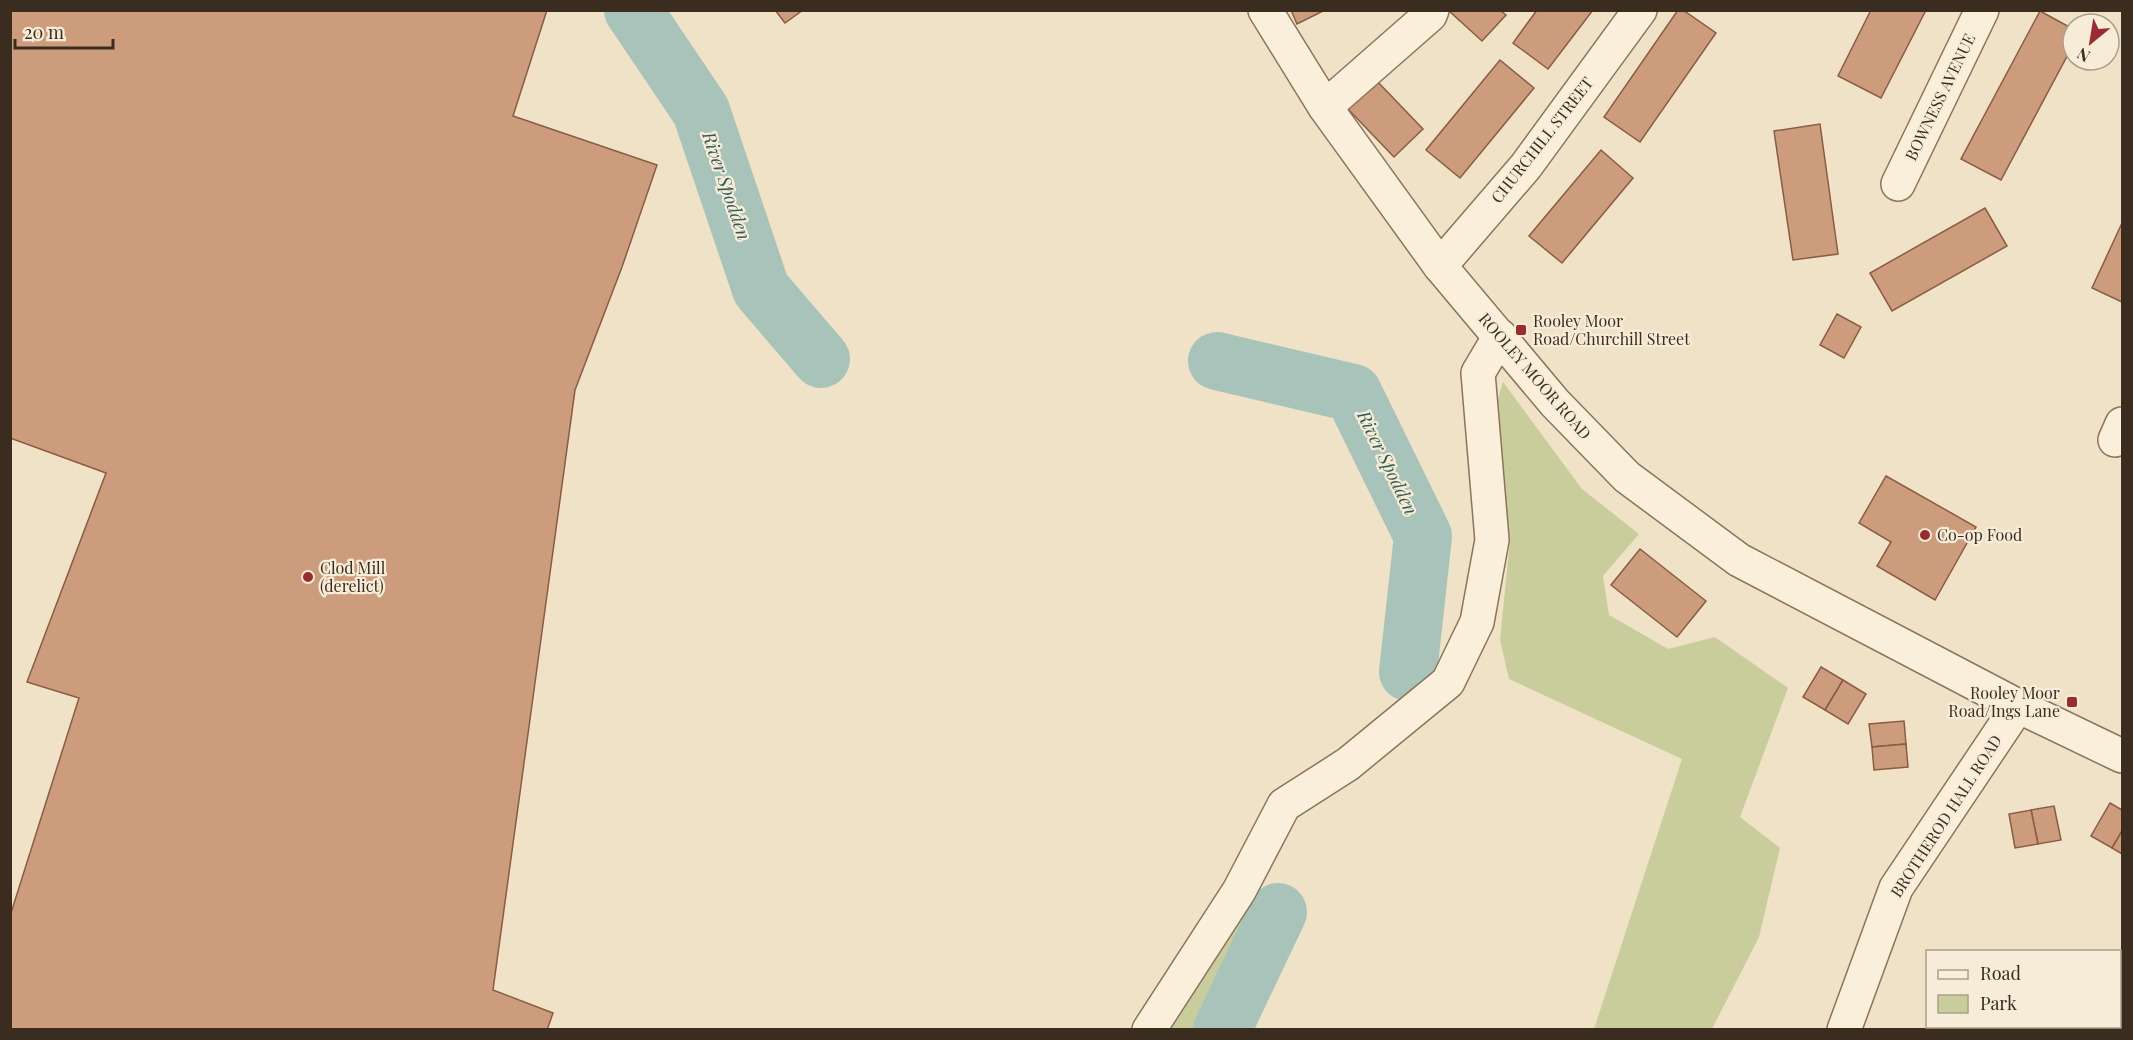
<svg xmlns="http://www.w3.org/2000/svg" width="2133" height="1040" viewBox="0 0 2133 1040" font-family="'Playfair Display',serif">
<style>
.green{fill:#c9cd9b}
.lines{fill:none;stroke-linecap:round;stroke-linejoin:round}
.river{stroke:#a8c3ba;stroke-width:58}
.building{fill:#cd9c7d;stroke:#8a5c42;stroke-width:1.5}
.minor-casing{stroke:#8b745c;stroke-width:36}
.minor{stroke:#f9efdb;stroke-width:33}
.poi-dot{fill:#9a2c30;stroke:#f6ecd7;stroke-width:2}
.labels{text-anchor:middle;stroke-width:4.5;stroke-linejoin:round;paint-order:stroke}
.street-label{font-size:16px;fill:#3b2c20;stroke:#f6ecd7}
.poi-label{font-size:16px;fill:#3b2c20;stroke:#f6ecd7;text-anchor:start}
.water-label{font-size:18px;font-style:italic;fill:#2f5b57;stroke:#f6ecd7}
</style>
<rect width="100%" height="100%" fill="#efe2c7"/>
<g class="green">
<polygon points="1503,382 1582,489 1639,534 1603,576 1609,615 1668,649 1715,637 1788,688 1740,817 1780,848 1759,937 1712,1029 1594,1029 1682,759 1509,679 1500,640 1510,541 1496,405"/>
<polygon points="1252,896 1271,907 1206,1029 1167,1030"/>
</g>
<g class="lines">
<g class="river">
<polyline points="633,10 701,111 761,289 821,359"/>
<polyline points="1217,361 1353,393 1423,536 1408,672"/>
<polyline points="1222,1030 1278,912"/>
</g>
</g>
<g class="building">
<polygon points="10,10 547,10 513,116 657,165 622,267 575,390 493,990 553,1013 547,1030 10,1030 10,916 79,698 27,682 106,473 10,438"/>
<polygon points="775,10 803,10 785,23"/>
<polygon points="1291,10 1325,10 1297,24"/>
<polygon points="1448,10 1500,10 1506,15 1482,41"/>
<polygon points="1537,10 1593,10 1548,69 1513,43"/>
<polygon points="1678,10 1683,10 1716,33 1640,142 1604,117"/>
<polygon points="1871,10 1926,10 1881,98 1838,76"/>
<polygon points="2040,11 2073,29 2073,45 2001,180 1961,159"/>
<polygon points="1500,60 1534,88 1460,178 1426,150"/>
<polygon points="1375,79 1423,129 1394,157 1346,107"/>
<polygon points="1820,124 1838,254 1793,260 1774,131"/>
<polygon points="1601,150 1633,178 1562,263 1529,236"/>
<polygon points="1985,208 2007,246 1892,311 1870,273"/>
<polygon points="2122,223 2122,302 2092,288"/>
<polygon points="1837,314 1861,327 1844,358 1820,345"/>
<polygon points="1886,476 1976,527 1935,600 1877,566 1891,542 1859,523"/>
<polygon points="1640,549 1706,601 1677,637 1611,585"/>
<polygon points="1821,667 1843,680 1825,710 1803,697"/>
<polygon points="1843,680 1866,694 1848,724 1825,710"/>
<polygon points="1904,721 1906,744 1872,747 1869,724"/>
<polygon points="1906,744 1908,767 1874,770 1872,747"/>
<polygon points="2110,803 2122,810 2122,831 2112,848 2091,836"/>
<polygon points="2054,806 2061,840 2038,844 2031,810"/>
<polygon points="2031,810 2038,844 2015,848 2009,814"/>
<polygon points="2122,831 2122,854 2112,848"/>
</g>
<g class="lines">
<defs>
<g id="minor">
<polyline points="1265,10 1325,107 1440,266 1555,403 1627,477 1739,560 2018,706 2122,756"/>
<polyline points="1325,107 1430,15 1432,10"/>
<polyline points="1898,184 1982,10"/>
<polyline points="1440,266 1526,166 1640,10"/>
<polyline points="2115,440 2122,424"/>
<polyline points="1149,1030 1239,891 1284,805 1348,764 1448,682 1477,622 1492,540 1478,373 1500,336"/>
<polyline points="1844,1030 1896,888 2018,706"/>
</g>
</defs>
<use href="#minor" class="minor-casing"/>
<use href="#minor" class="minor"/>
</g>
<g class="poi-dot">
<rect x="1515" y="324" width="12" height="12" rx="3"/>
<circle cx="1925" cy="535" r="6"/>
<circle cx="308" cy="577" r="6"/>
<rect x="2066" y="696" width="12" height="12" rx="3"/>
</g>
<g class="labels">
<g class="street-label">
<text transform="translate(1940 97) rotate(-64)" y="6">BOWNESS AVENUE</text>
<text transform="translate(1542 140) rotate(-52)" y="6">CHURCHILL STREET</text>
<text transform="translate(1535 376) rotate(49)" y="6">ROOLEY MOOR ROAD</text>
<text transform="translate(1946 816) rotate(-57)" y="6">BROTHEROD HALL ROAD</text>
</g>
<g class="poi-label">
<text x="1533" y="327">Rooley Moor<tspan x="1533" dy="18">Road/Churchill Street</tspan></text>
<text x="1937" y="541">Co-op Food</text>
<text x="320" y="574">Clod Mill<tspan x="320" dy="18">(derelict)</tspan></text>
<text x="2060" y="699" text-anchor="end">Rooley Moor<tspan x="2060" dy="18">Road/Ings Lane</tspan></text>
</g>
<g class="water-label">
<text transform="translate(726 186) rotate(71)" y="6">River Spodden</text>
<text transform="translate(1387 463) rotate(64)" y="6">River Spodden</text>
</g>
</g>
<rect width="2133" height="1040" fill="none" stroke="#3b2c20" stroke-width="24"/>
<rect x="1926" y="950" width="195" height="78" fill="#f6ecd7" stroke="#ab9f8e" stroke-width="1.5"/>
<rect x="1938" y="970" width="30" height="9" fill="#f9efdb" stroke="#ab9f8e" stroke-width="1.5"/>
<text x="1980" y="980" font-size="18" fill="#3b2c20">Road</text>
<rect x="1938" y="995" width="30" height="18" fill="#c9cd9b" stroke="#ab9f8e" stroke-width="1.5"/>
<text x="1980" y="1010" font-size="18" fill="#3b2c20">Park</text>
<g transform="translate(2091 42) rotate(210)"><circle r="28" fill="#f6ecd7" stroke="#ab9f8e" stroke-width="1.5"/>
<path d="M0-4.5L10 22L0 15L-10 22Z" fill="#9a2c30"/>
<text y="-9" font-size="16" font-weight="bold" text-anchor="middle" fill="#3b2c20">N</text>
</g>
<path d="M15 39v9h98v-9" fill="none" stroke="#3b2c20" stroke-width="3"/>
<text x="24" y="39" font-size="18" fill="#3b2c20" stroke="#f6ecd7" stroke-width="4.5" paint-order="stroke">20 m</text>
</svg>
